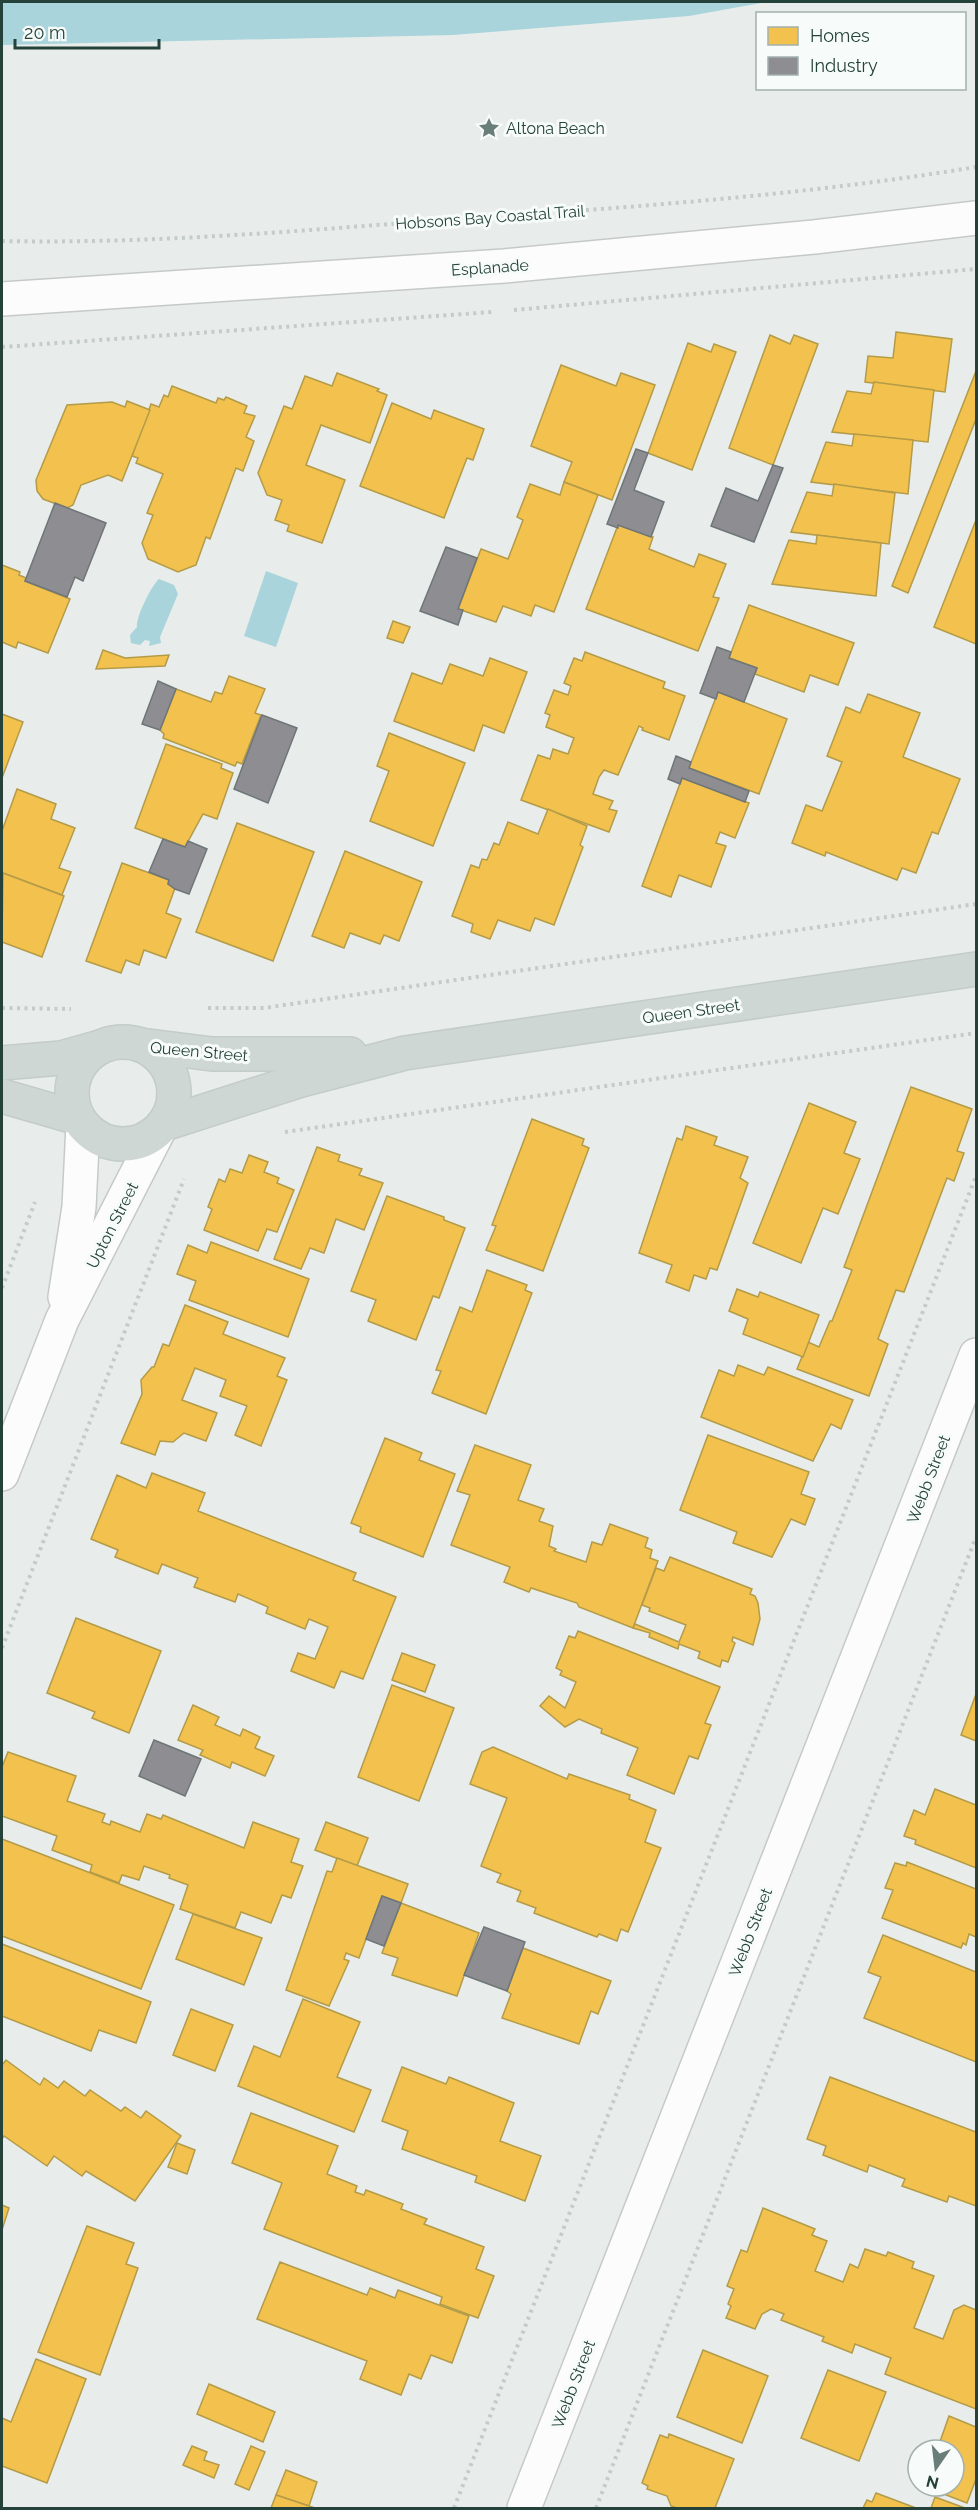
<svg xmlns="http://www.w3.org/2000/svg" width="978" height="2510" viewBox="0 0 978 2510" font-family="Raleway,sans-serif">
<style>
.water{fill:#a9d4db}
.homes{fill:#f2c14e;stroke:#b49b48;stroke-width:1.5}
.industry{fill:#8d8d92;stroke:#6e7678;stroke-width:1.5}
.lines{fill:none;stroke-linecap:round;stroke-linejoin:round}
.minor-casing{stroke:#c5cac8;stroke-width:36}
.major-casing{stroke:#c3ccc9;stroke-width:36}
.path{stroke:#c3ccca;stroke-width:4;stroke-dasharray:3 4.5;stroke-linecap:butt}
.minor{stroke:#fcfcfc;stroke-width:33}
.major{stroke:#cfd7d5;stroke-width:33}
.labels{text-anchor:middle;stroke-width:6;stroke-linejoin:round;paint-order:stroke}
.poi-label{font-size:16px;fill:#24423a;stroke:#f7fbf9;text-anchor:start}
.street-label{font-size:16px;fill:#24423a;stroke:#f7fbf9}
</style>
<rect width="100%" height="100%" fill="#e8edeb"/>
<g class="water">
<polygon points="2,2 767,2 689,16 453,35 2,45"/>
<polygon points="266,571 298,583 276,647 244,636"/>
<path d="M159 579 174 585 178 594 160 637 161 643 149 646 150 641 145 640 140 645 131 643 130 635 137 627C136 617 151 586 159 579Z"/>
</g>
<g class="homes">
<polygon points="896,332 952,339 945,392 865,382 868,356 893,358"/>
<polygon points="770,335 790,344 794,335 818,344 773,465 729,448"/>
<polygon points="688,343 711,352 714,344 736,352 692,470 648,453"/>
<polygon points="561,365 616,386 621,373 655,385 612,500 564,482 572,462 531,446"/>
<polygon points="976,371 976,419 908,593 892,586"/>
<polygon points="337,373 379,389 377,391 387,395 370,443 321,425 306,465 345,480 322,543 287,531 289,525 275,520 282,500 267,495 258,473 284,406 292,409 305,376 332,386"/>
<polygon points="874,382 934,390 928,442 832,432 847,391 871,394"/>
<polygon points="172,386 216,403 218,398 224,400 226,397 247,406 244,413 255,416 246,437 254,441 243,471 236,468 210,539 206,537 196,565 178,572 148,559 142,543 153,515 147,513 163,474 136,463 138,458 132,456 151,404 159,407 164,395 168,397"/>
<polygon points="127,401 150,410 122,481 108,475 81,485 73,505 67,508 43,499 37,491 36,480 67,405 112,402 125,407"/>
<polygon points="392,403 431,419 434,410 484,429 473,460 467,458 444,518 360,486"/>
<polygon points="854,434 913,440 908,494 811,482 826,442 852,446"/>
<polygon points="564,482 598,495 554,612 535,605 531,616 503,606 496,622 458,609 481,549 508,559 523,520 517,517 530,484 560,495"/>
<polygon points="834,484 895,493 889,544 791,532 807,492 832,496"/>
<polygon points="976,520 976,644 934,627"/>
<polygon points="618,525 653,537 649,549 694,567 699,554 726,564 713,597 719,598 698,651 586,609"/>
<polygon points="817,535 881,543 876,596 772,584 789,540 816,544"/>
<polygon points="2,565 20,572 19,575 26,578 25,581 70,599 48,653 18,642 16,648 2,642"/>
<polygon points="749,605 854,643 838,685 810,675 804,692 755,674 757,668 729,658"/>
<polygon points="393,621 410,627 403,643 387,638"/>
<polygon points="103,650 125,658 169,655 165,666 96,669"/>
<polygon points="585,652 665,682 663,688 685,696 669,740 642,730 643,728 639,726 618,775 604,770 599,777 593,794 613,801 609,809 617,811 609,832 521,800 538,755 550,759 553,749 568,754 574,738 546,727 550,715 545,713 554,690 568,695 571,686 564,683 574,658 582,661"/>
<polygon points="490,658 527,672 504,733 483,725 474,751 394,721 412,673 442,684 450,664 483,676"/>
<polygon points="229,676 265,689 255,713 261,715 242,764 237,762 235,766 163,738 164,734 160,730 176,689 211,702 215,692 222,694"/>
<polygon points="718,692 787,719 759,794 689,768"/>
<polygon points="868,694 920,713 903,757 960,779 938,834 932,832 916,873 902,868 897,880 826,852 825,856 792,843 806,805 822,811 842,762 827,756 846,707 860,713"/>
<polygon points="2,714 23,722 2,778"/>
<polygon points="389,733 465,763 433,846 370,821 389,771 377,766"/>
<polygon points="166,744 222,764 221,768 233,773 217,819 203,814 185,847 135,828"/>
<polygon points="682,778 749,803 735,838 720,832 716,843 726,846 711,887 679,875 671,897 642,886"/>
<polygon points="17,789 56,804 51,819 75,828 59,868 71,872 62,895 3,873 2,877 2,831"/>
<polygon points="548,809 587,826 580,845 583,847 554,925 535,918 530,931 498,920 490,939 471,932 473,924 452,916 471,865 479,868 482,859 487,860 494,843 499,845 508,822 538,834"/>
<polygon points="237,823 314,852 273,961 196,932"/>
<polygon points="345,851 422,882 399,941 384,935 380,944 350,933 344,948 312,936"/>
<polygon points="122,863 169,880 168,884 175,888 166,913 181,919 166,958 144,950 139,965 126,960 121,973 86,961"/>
<polygon points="3,873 64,896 42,957 2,942"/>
<polygon points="911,1087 972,1109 957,1151 964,1153 954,1181 947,1178 904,1292 896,1290 878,1339 888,1344 869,1396 797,1369 808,1342 819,1347 830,1321 832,1321 852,1270 844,1267"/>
<polygon points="809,1103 856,1122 844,1153 860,1159 838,1214 823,1208 801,1263 753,1243"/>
<polygon points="532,1119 584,1139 582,1145 589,1148 543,1271 486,1250 496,1226 492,1225"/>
<polygon points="686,1126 717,1137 714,1145 748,1157 740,1178 748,1183 717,1270 710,1268 706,1279 694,1275 689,1291 666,1282 672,1265 639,1253 677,1138 682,1140"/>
<polygon points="317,1147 340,1155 338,1161 362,1169 359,1175 383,1183 364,1230 336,1219 324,1253 310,1248 301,1269 274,1259"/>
<polygon points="249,1155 268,1162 264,1172 279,1178 277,1183 294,1190 277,1232 267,1229 258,1251 204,1230 212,1209 208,1207 219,1179 225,1182 230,1169 242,1173"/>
<polygon points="387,1196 444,1217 444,1220 465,1228 439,1298 433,1296 416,1340 368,1321 376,1300 351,1291"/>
<polygon points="211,1242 309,1279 288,1337 189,1300 196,1281 177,1274 188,1245 207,1253"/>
<polygon points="487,1270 527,1285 525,1290 532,1293 486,1414 432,1393 441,1371 436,1370 460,1307 472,1312"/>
<polygon points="737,1289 758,1297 760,1292 819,1315 803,1357 743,1334 748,1319 729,1311"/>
<polygon points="185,1305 228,1322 223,1334 285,1358 277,1376 287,1380 261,1446 235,1435 247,1406 220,1396 226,1380 195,1368 182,1400 217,1413 206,1441 184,1433 173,1442 160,1441 155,1455 121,1443 142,1394 141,1380 152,1367 154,1367 163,1344 169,1346"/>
<polygon points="738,1365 764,1375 768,1367 853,1400 841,1429 831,1424 813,1461 701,1417 719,1370 734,1376"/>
<polygon points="708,1435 809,1472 801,1494 815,1499 805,1525 791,1519 772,1557 733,1543 737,1532 680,1510"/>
<polygon points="385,1438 422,1453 419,1460 455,1474 423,1557 360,1532 361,1527 351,1523"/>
<polygon points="475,1445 531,1465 518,1500 544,1509 539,1521 553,1526 549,1546 556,1549 554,1551 586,1562 592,1542 602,1545 610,1524 648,1538 645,1547 652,1550 650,1558 658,1561 633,1628 579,1607 577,1603 531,1588 529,1592 504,1582 510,1567 451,1545 470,1495 457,1491"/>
<polygon points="152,1473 205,1493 198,1511 356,1573 353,1580 396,1597 363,1679 341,1671 334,1688 291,1671 298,1653 315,1659 328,1627 309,1619 305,1629 266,1613 268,1607 238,1594 235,1602 194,1587 198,1578 162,1564 158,1574 115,1557 118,1550 91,1539 117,1475 146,1488"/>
<polygon points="670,1557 752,1589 750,1594 755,1596 758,1603 760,1619 753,1645 733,1637 732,1641 735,1643 728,1662 722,1660 720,1667 698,1658 700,1652 679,1644 678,1649 649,1637 650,1633 633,1628 635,1624 679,1642 686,1625 649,1611 650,1608 642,1605 656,1568 664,1571"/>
<polygon points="76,1618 161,1651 129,1733 92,1718 95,1712 47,1693"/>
<polygon points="578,1631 720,1687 705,1723 711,1725 698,1759 689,1756 674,1794 627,1775 638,1748 601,1733 602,1729 579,1719 565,1727 540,1706 549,1696 565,1708 576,1682 560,1675 562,1671 556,1668 569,1636 575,1638"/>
<polygon points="402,1653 435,1665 425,1692 392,1680"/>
<polygon points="392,1685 454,1708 419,1801 358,1777"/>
<polygon points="976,1694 976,1741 961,1735"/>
<polygon points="193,1705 219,1717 215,1725 240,1736 243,1729 260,1737 255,1748 274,1756 265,1776 232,1762 230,1768 200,1755 203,1750 178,1740"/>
<polygon points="493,1747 567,1779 569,1774 630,1795 629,1799 656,1810 645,1842 661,1848 628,1932 621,1929 617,1941 599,1934 597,1937 534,1913 536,1908 517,1901 521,1891 497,1882 501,1874 481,1866 507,1798 470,1784 482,1752"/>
<polygon points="8,1752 76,1776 67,1801 105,1814 102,1822 110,1825 111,1821 140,1832 147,1814 161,1819 163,1815 244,1848 253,1822 299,1839 291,1862 303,1866 291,1898 282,1895 271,1923 241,1912 235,1928 180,1909 188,1885 169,1878 170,1875 144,1866 139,1880 122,1875 119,1883 90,1872 92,1865 52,1850 57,1836 2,1816 2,1767"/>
<polygon points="935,1789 976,1805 976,1868 915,1844 916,1840 904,1836 914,1810 925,1815"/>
<polygon points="326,1822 368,1838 357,1866 315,1850"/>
<polygon points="2,1839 174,1905 141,1989 2,1936"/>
<polygon points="337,1858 408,1884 401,1903 382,1896 359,1958 346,1953 344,1959 349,1961 329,2006 286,1990 327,1871 332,1872"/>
<polygon points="907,1862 976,1889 976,1937 969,1934 966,1945 963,1943 961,1948 882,1918 893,1890 885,1888 895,1863 906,1866"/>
<polygon points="401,1903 479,1933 457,1996 392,1975 398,1958 382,1953"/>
<polygon points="193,1914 262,1938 244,1985 176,1959"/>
<polygon points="883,1935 976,1972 976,2062 864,2018 881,1977 868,1972"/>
<polygon points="2,1944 151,2002 136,2043 99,2030 91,2051 2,2016"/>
<polygon points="523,1948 611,1981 598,2014 591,2011 579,2044 502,2018 511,1994 507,1991"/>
<polygon points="303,1999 360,2022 337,2077 371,2090 354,2132 238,2086 254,2046 280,2057"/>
<polygon points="191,2009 233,2025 215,2071 173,2055"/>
<polygon points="6,2060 40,2085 44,2078 58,2088 64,2081 85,2096 90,2090 121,2111 125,2107 141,2118 146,2111 181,2136 135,2201 86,2171 82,2176 54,2156 47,2166 4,2136 2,2139 2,2065"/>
<polygon points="402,2067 446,2084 449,2077 514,2103 500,2141 541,2156 525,2201 475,2182 477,2176 402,2149 408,2131 382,2121"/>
<polygon points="830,2077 976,2132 976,2206 949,2196 947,2202 902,2186 905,2179 869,2165 867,2172 823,2155 826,2146 807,2139"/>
<polygon points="251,2113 338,2146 327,2174 357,2186 355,2192 364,2195 366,2190 403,2204 401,2209 427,2219 424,2224 484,2247 476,2269 494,2276 478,2318 440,2304 442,2297 264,2229 282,2183 232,2163"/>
<polygon points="177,2143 195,2150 187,2174 168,2167"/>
<polygon points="2,2205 9,2208 2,2230"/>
<polygon points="763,2208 815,2229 812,2235 827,2241 815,2271 843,2282 850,2264 858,2268 865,2249 886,2256 888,2252 914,2262 912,2268 934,2276 914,2328 943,2339 954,2310 964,2305 976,2310 976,2409 885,2374 891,2358 855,2344 852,2353 822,2341 824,2337 781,2320 784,2314 771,2309 762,2314 755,2329 726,2318 731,2306 728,2304 734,2289 727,2286 741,2250 747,2252"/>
<polygon points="87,2226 134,2243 126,2264 138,2268 100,2375 38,2352"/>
<polygon points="280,2262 367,2295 370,2288 395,2298 398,2290 469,2316 452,2363 431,2355 421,2379 409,2374 401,2395 360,2379 367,2361 257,2319"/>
<polygon points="703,2350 768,2376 742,2443 677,2417"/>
<polygon points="36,2359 86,2379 47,2483 2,2466 2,2418 11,2422"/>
<polygon points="828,2370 886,2392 859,2461 801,2438"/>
<polygon points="209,2384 275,2412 263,2442 197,2414"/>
<polygon points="949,2416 976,2427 976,2479 967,2503 923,2486 954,2486 954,2450 937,2450"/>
<polygon points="669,2434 734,2459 715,2508 677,2508 671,2506 667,2496 647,2489 648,2486 642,2483 660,2435 668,2438"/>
<polygon points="192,2446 207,2452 204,2460 219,2465 214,2478 183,2465"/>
<polygon points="251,2446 265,2452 249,2490 235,2484"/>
<polygon points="286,2470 317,2482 309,2506 276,2495"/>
<polygon points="876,2493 916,2508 863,2508 867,2500 872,2502"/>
<polygon points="276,2495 315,2508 271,2508"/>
<polygon points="935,2497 965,2508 931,2508"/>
</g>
<g class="industry">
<polygon points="636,449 648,453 634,490 664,502 651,537 618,525 618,528 607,524"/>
<polygon points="773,465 783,468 754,542 711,526 726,488 758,501"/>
<polygon points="55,503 106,523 83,581 75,577 67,597 25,581"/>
<polygon points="446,547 477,558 458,609 463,610 458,625 420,611"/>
<polygon points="717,647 731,652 729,658 757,668 744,702 718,692 716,699 700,693"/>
<polygon points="158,681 176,689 160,730 142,724"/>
<polygon points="262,715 297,728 268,803 234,789"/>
<polygon points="676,756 691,762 689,768 749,791 745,802 682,778 680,784 668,779"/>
<polygon points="163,839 185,847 188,841 207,849 189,894 175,889 168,884 169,880 149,872"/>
<polygon points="154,1740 201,1759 185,1796 139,1776"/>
<polygon points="382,1896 401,1903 384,1946 366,1939"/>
<polygon points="484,1927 525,1942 507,1991 464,1975"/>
</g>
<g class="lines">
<defs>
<g id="minor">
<polyline points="2,299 504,266 814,237 976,218"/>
<polyline points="65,1297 79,1207 83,1125"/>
<polyline points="2,1474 62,1320 159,1130"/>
<polyline points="524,2508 976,1355"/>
</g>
<g id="major">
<circle cx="123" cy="1093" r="51"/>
<polyline points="141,1045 212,1054 350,1054"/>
<polyline points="2,1063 61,1058 100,1047"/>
<polyline points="2,1096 78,1118"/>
<polyline points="164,1124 301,1080 405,1053 976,969"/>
</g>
</defs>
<use href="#minor" class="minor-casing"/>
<use href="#major" class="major-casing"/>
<g class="path">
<path d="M2 241C149 244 296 231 443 220 622 208 800 196 976 167"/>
<polyline points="514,310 976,269"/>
<polyline points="2,347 492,312"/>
<polyline points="2,1008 71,1009"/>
<polyline points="208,1008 264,1008 976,904"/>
<polyline points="285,1132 976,1033"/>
<polyline points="2,1288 35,1202"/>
<polyline points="2,1648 184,1179"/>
<polyline points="454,2508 976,1176"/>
<polyline points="596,2508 976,1537"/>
</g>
<use href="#minor" class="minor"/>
<use href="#major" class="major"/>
</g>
<defs>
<symbol id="sight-bare" viewBox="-9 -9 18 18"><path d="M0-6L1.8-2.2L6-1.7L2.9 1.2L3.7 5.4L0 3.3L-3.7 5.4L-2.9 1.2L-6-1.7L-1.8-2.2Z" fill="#697e78" stroke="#f7fbf9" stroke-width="2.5" paint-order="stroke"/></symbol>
</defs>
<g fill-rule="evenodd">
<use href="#sight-bare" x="474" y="113" width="30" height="30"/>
</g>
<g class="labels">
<g class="poi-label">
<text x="506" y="134">Altona Beach</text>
</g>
<g class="street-label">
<text transform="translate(490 217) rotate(-4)" y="6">Hobsons Bay Coastal Trail</text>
<text transform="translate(490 267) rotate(-4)" y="6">Esplanade</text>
<text transform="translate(691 1011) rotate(-8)" y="6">Queen Street</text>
<text transform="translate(199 1051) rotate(5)" y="6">Queen Street</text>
<text transform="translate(112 1225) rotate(-63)" y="6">Upton Street</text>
<text transform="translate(928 1479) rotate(-69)" y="6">Webb Street</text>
<text transform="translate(750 1932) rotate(-69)" y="6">Webb Street</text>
<text transform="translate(573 2384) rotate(-69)" y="6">Webb Street</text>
</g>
</g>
<rect width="978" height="2510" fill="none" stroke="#24423a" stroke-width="6"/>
<rect x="756" y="12" width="210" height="78" fill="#f7fbf9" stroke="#a3b1ad" stroke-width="1.5"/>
<rect x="768" y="27" width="30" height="18" fill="#f2c14e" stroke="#a3b1ad" stroke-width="1.5"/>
<text x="810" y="42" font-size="18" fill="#24423a">Homes</text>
<rect x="768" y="57" width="30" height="18" fill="#8d8d92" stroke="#a3b1ad" stroke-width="1.5"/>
<text x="810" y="72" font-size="18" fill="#24423a">Industry</text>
<g transform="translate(936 2468) rotate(194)"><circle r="28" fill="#f7fbf9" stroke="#a3b1ad" stroke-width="1.5"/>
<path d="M0-4.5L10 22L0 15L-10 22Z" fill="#697e78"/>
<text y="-9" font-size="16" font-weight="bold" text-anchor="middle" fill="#24423a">N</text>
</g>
<path d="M15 39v9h144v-9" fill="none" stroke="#24423a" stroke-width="3"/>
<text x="24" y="39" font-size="18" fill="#24423a" stroke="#f7fbf9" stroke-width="4.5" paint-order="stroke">20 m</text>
</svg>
